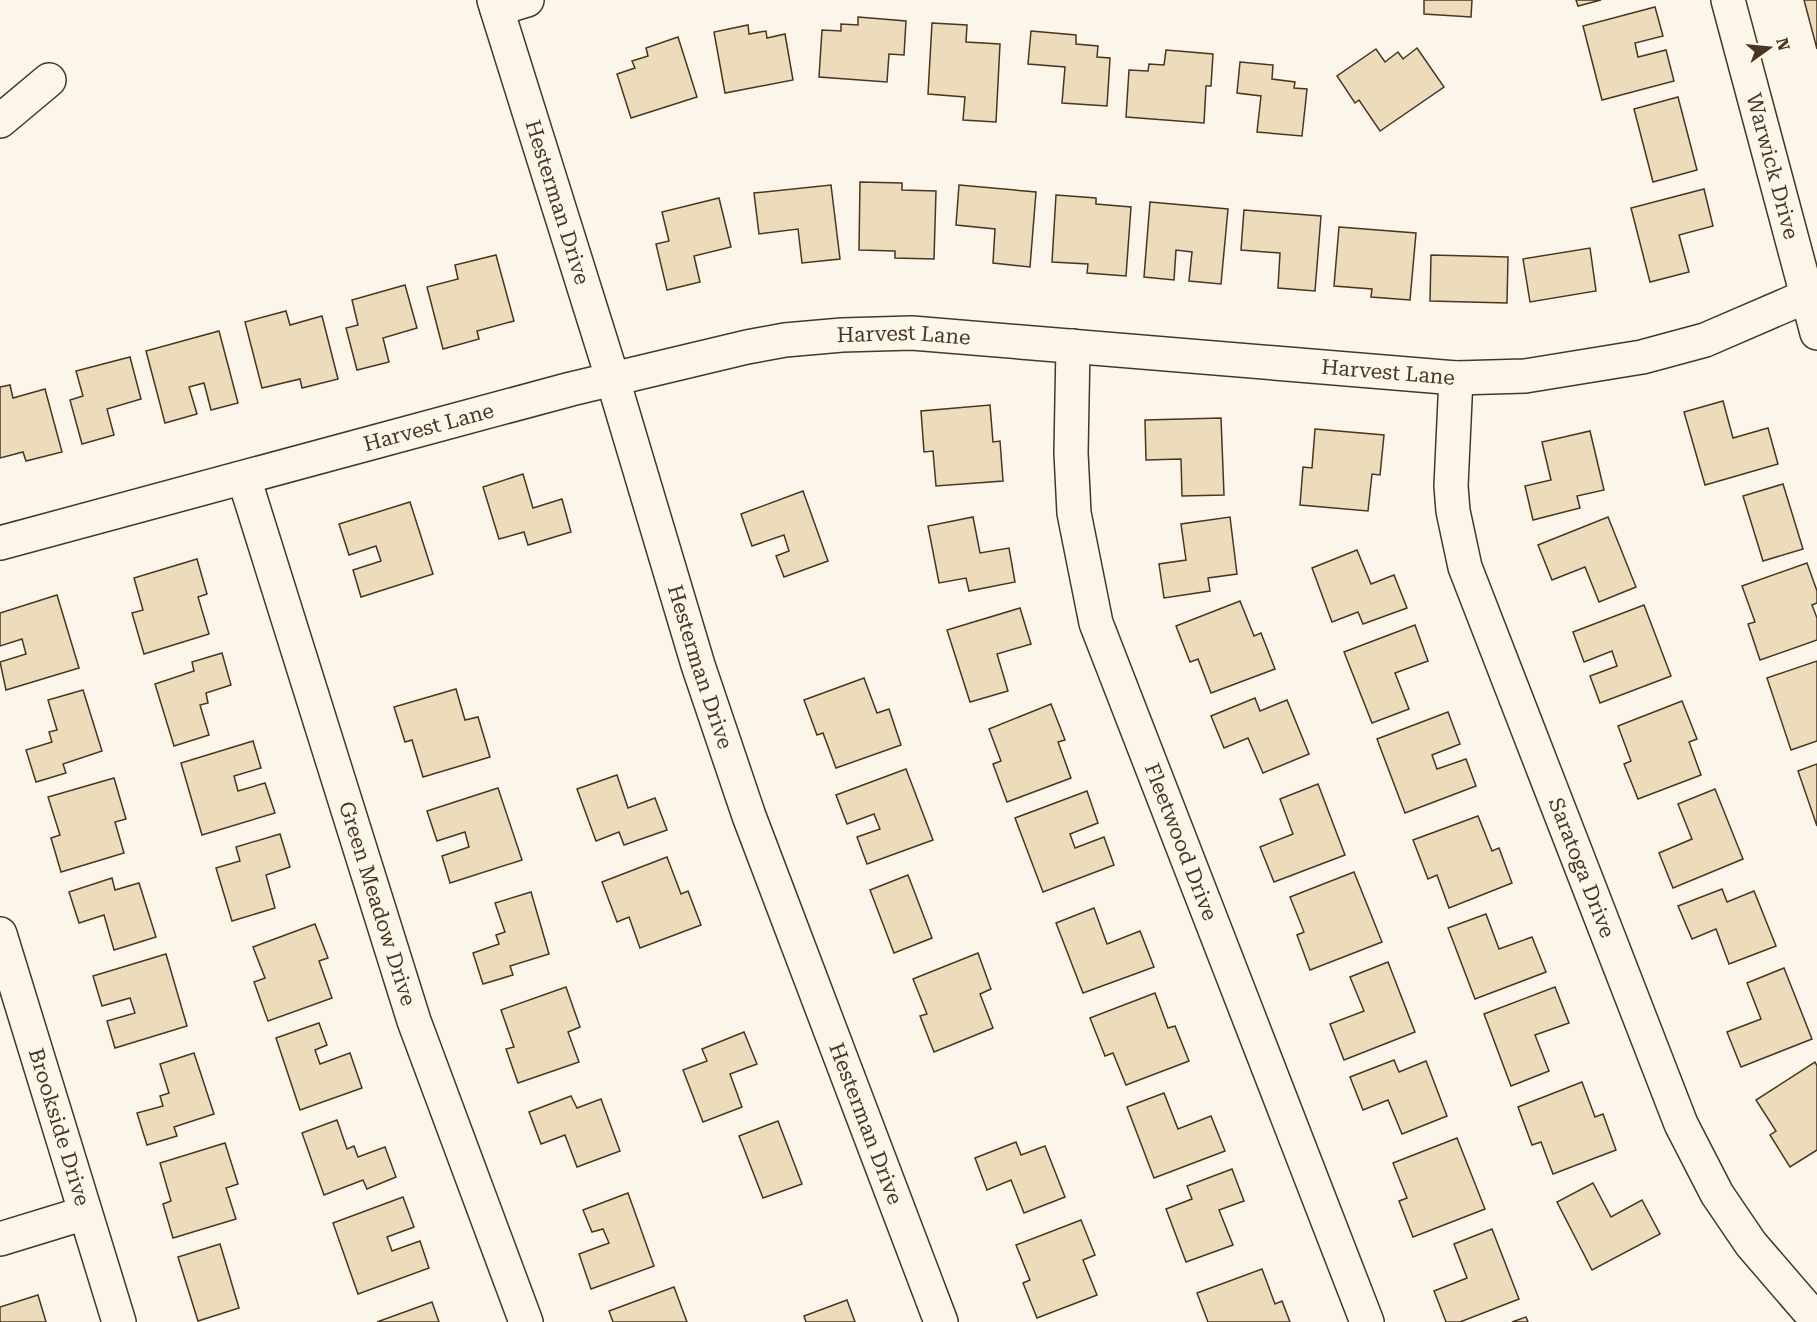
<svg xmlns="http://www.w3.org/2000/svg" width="1817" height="1322" viewBox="0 0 1817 1322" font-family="'Roboto Serif',serif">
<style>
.building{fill:#ecdcbc;stroke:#4a3520;stroke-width:1.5}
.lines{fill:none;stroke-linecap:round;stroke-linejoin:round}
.minor-casing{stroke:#4a3520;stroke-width:36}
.minor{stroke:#fbf6e9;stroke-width:33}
.labels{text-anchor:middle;stroke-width:4.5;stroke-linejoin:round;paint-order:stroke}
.street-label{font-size:21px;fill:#4a3520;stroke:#fbf6e9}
</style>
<rect width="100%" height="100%" fill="#fbf6e9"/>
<g class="building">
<polygon points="1424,0 1472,0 1471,17 1424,14"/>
<polygon points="1576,0 1601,0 1578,6"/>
<polygon points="1804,0 1817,0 1817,49"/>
<polygon points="1655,7 1663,36 1635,43 1638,57 1666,50 1674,81 1602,100 1583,26"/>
<polygon points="858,17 906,21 904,55 889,54 887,82 819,77 822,30 841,31 841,24 858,25"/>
<polygon points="932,23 967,25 966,42 1000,44 996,122 963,120 965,97 928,94"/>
<polygon points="748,25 749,34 766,31 767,38 785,34 793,80 725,93 714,32"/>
<polygon points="1031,31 1076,35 1076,44 1098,46 1097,57 1110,58 1107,106 1062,103 1065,67 1028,64"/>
<polygon points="678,37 697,97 631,118 617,74 635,68 632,61 648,56 646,48"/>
<polygon points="1417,48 1444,87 1380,131 1359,100 1355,103 1337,76 1376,49 1385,62 1398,52 1403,59"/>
<polygon points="1166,50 1213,54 1211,86 1206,86 1204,123 1126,117 1129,70 1148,71 1149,64 1164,65"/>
<polygon points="1240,62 1273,65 1272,79 1295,82 1294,88 1307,89 1302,136 1257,132 1261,96 1237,93"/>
<polygon points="1678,97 1697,170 1653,182 1634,109"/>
<polygon points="860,182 902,183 902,190 936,191 934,259 895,258 895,251 859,250"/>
<polygon points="831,185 840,259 802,263 798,229 759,234 754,193"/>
<polygon points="959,185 1036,192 1030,267 993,263 995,229 956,225"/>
<polygon points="1704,189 1713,226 1679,235 1689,272 1650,282 1631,208"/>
<polygon points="1056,195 1096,198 1096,204 1131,207 1126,276 1087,273 1088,264 1052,262"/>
<polygon points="719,198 731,247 694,256 700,282 667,290 656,244 669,241 662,212"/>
<polygon points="1150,202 1228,209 1221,284 1189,281 1192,252 1176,250 1174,280 1144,277"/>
<polygon points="1244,210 1321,216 1315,291 1278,288 1280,253 1241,250"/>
<polygon points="1339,227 1416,233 1410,300 1371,297 1372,289 1334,286"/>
<polygon points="1590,248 1596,291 1530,302 1523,259"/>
<polygon points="496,255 514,321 477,331 479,339 443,349 427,287 458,279 455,265"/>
<polygon points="1431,255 1508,257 1507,303 1430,301"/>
<polygon points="405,285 417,328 383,338 389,362 357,370 346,328 358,325 352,300"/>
<polygon points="286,311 290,325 322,316 338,379 302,388 300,379 262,388 245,322"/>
<polygon points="219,331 238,403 211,410 204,383 189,387 197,414 165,423 146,351"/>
<polygon points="130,357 141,399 107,409 114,435 82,444 70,400 83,396 76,371"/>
<polygon points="10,385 13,398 45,389 62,452 26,461 23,452 0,458 0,387"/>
<polygon points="1723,401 1733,438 1768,428 1778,464 1705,485 1684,412"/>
<polygon points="990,405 993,442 1000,441 1003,481 936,486 933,451 924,452 921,411"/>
<polygon points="1221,418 1224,495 1182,496 1181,459 1146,460 1145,420"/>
<polygon points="1315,429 1384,435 1380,475 1372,474 1368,511 1300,505 1303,467 1312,468"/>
<polygon points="1590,431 1604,490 1577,496 1580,508 1533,520 1525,486 1551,480 1542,442"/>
<polygon points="523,474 533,508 562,499 571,532 528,545 524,532 499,539 483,487"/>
<polygon points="1783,484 1803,549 1763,561 1743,496"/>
<polygon points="803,491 828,561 784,577 776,556 789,551 784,535 752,546 741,514"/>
<polygon points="410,502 433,574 361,597 353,570 381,561 376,546 349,555 339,524"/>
<polygon points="973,517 980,553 1009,548 1015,582 969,591 966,578 939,583 928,526"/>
<polygon points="1230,517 1237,574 1208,578 1210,591 1164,598 1159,564 1186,560 1181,524"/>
<polygon points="1608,517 1636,587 1599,602 1585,567 1552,580 1538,545"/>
<polygon points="1357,550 1371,584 1394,575 1407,608 1363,624 1358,612 1332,622 1312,568"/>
<polygon points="197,559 207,594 198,597 209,634 144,654 132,613 143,610 134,578"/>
<polygon points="1807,563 1817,591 1817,603 1812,605 1817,618 1817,640 1760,660 1748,624 1755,622 1742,586"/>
<polygon points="57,595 79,668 6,690 0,662 26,654 22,639 0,646 0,613"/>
<polygon points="1240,601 1254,636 1261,633 1275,669 1211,693 1198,659 1190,662 1176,626"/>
<polygon points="1644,605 1671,676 1600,703 1590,676 1617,666 1612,651 1584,662 1573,632"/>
<polygon points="1020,608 1031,644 997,654 1008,691 970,702 947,630"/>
<polygon points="1415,625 1428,661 1395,673 1409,709 1372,723 1344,652"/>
<polygon points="222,653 231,685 206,693 208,703 200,705 209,735 174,746 155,684 194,671 192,662"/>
<polygon points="1817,661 1817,741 1791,750 1767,678"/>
<polygon points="864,678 877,713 889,709 901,745 836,768 823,733 817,735 804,700"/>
<polygon points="456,689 465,720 478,717 490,757 423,777 412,740 405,742 394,707"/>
<polygon points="83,690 102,751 63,764 66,773 36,782 26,750 52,742 49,732 57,730 48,700"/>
<polygon points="1255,698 1260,711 1287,700 1309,754 1263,773 1248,738 1224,748 1211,716"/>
<polygon points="1682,701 1697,739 1689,742 1701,775 1638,799 1624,764 1631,761 1618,726"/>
<polygon points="1051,704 1065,740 1058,742 1071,778 1007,802 993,764 1001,761 989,729"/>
<polygon points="1448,712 1460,744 1432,755 1437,769 1466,759 1476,786 1405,813 1377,739"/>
<polygon points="253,741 261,768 234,776 238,791 265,783 275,813 202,835 181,763"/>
<polygon points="1817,764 1817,826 1798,771"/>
<polygon points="906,769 933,840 867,864 857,837 880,829 874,814 847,824 836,795"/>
<polygon points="617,775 628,808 655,798 667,830 624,845 619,832 596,841 577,789"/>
<polygon points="114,778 126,819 115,822 124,853 61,872 51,838 60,835 48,797"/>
<polygon points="1318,784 1345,855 1274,882 1260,847 1293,834 1280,799"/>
<polygon points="498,788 522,860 450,883 442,856 469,847 465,832 437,841 427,811"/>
<polygon points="1715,789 1743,859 1673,888 1659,853 1692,839 1678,804"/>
<polygon points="1087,791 1098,823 1070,834 1075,848 1104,837 1114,865 1043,892 1015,818"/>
<polygon points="1478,816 1492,851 1499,848 1512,883 1449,908 1437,875 1428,879 1413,840"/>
<polygon points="280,834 290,867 266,875 275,908 232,921 216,868 240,861 236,847"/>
<polygon points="667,857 681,894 688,891 701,925 640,948 629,917 617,922 602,882"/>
<polygon points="1354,872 1382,942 1310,970 1297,935 1304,932 1290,897"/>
<polygon points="908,875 932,938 894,953 870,890"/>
<polygon points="112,878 115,890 139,883 156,937 114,950 104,915 79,923 69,892"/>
<polygon points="1722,889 1727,902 1754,891 1776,946 1729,964 1716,929 1692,939 1678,906"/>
<polygon points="531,892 549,954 510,966 513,975 483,984 473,953 499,944 496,935 505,932 495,903"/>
<polygon points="1094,908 1107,944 1140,931 1154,967 1083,993 1056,923"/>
<polygon points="1486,914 1499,949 1532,937 1546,972 1475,999 1448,928"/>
<polygon points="315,924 328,958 319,961 332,998 268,1021 254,982 265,978 253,947"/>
<polygon points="978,953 991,989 980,994 993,1028 934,1052 920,1016 927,1014 913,979"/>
<polygon points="166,954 187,1026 115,1048 107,1021 135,1013 130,998 102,1006 93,976"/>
<polygon points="1388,962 1415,1032 1344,1060 1330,1024 1364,1011 1350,977"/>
<polygon points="1784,968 1812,1039 1741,1067 1727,1032 1761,1019 1747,983"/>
<polygon points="566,987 580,1027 568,1032 579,1062 518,1083 506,1049 514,1047 501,1010"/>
<polygon points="1555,987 1569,1023 1535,1035 1549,1071 1511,1086 1484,1014"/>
<polygon points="1155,993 1168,1028 1175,1026 1189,1061 1126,1085 1113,1053 1105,1056 1090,1018"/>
<polygon points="319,1023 327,1045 315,1050 320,1064 350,1053 362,1088 300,1110 276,1038"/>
<polygon points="744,1032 757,1064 730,1074 742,1107 703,1122 683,1070 707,1061 702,1049"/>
<polygon points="194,1053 214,1114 174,1127 177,1136 147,1145 137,1113 163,1106 160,1096 169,1093 160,1064"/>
<polygon points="1394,1060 1399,1072 1426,1061 1447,1116 1402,1134 1388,1100 1363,1110 1350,1077"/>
<polygon points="1815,1062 1817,1066 1817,1150 1790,1167 1770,1135 1776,1131 1756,1100"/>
<polygon points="1582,1082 1595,1117 1603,1114 1616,1150 1553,1174 1541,1142 1532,1145 1518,1107"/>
<polygon points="1164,1093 1178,1129 1211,1116 1225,1151 1154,1178 1127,1107"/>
<polygon points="571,1096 577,1108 601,1099 620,1151 577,1167 565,1135 541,1144 529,1112"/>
<polygon points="337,1120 347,1149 354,1146 358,1157 385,1147 396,1177 367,1189 363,1180 324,1195 302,1133"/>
<polygon points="778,1121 802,1184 763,1198 739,1136"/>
<polygon points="1457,1138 1485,1209 1413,1237 1399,1201 1407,1198 1393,1163"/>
<polygon points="1016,1142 1021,1155 1045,1146 1065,1197 1024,1213 1011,1180 987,1190 975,1158"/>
<polygon points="225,1143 238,1184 226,1188 236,1219 173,1238 163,1204 171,1201 160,1163"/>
<polygon points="1232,1169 1244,1201 1219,1210 1233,1245 1186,1262 1166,1209 1192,1199 1187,1186"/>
<polygon points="1593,1183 1611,1217 1642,1200 1660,1234 1592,1270 1557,1202"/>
<polygon points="628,1193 654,1266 591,1289 579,1254 609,1243 603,1229 592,1232 583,1210"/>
<polygon points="403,1197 414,1227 387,1237 392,1251 420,1241 429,1268 358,1294 333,1223"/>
<polygon points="1081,1220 1095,1255 1083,1260 1097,1295 1037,1318 1023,1283 1030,1280 1016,1245"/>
<polygon points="1492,1229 1519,1299 1460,1322 1446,1322 1434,1291 1467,1278 1454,1244"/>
<polygon points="220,1244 239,1308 198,1321 178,1257"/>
<polygon points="1262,1269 1275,1304 1282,1301 1290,1322 1208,1322 1197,1293"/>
<polygon points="674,1287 687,1322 613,1322 609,1311"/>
<polygon points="38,1295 46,1322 0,1322 0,1307"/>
<polygon points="847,1300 855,1322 806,1322 804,1316"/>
<polygon points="432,1302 439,1322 377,1322"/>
<polygon points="1526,1317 1528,1322 1512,1322"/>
</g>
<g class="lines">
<defs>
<g id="minor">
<path id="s1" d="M494 0 613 380 698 665 749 816 941 1322"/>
<path id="s2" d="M1728 0 1817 333"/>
<polyline points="497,9 527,0"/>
<polyline points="0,121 49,80"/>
<path id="s3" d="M1073 346 1071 453 1074 513 1096 623 1367 1322"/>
<path id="s4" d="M1456 378 1451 486 1453 511 1465 567 1681 1124 1717 1194 1751 1244 1807 1309 1817 1318"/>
<path id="s5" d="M244 478 414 1021 526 1322"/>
<path id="s6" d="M0 543 571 389 747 347 785 340 842 335 912 333 1456 378 1525 376 1642 357 1705 340 1807 296 1817 290"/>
<path id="s7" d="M0 934 119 1322"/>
<polyline points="0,1239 85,1213"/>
</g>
</defs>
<use href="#minor" class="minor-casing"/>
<use href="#minor" class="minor"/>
</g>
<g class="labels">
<g class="street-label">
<text dy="7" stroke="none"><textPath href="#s2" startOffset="172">Warwick Drive</textPath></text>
<text dy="7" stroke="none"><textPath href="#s1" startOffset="212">Hesterman Drive</textPath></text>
<text dy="7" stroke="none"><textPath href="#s6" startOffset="930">Harvest Lane</textPath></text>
<text dy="7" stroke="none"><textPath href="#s6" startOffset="1416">Harvest Lane</textPath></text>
<text dy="7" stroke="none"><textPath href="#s6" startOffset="444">Harvest Lane</textPath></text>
<text dy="7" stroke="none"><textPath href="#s1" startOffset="698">Hesterman Drive</textPath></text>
<text dy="7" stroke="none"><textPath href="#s3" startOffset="514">Fleetwood Drive</textPath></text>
<text dy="7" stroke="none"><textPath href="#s4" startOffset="513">Saratoga Drive</textPath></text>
<text dy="7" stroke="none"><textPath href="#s5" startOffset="446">Green Meadow Drive</textPath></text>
<text dy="7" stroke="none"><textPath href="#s1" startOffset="1184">Hesterman Drive</textPath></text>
<text dy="7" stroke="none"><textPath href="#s7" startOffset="202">Brookside Drive</textPath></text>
</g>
</g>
<g transform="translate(1769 48) rotate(75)" stroke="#fbf6e9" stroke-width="4.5" paint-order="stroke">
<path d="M0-4.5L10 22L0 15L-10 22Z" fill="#4a3520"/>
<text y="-9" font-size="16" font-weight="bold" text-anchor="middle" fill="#4a3520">N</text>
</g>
</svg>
